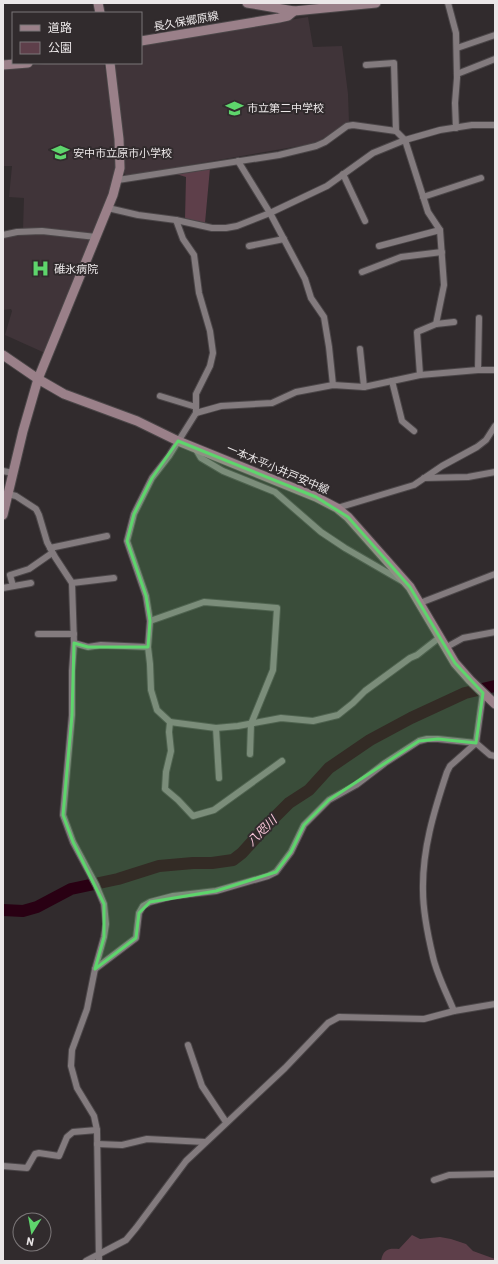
<svg xmlns="http://www.w3.org/2000/svg" width="498" height="1264" viewBox="0 0 498 1264" font-family="Barlow,'Noto Sans JP',sans-serif">
<style>
.built{fill:#403439}
.green{fill:#5e3f4a}
.lines{fill:none;stroke-linecap:round;stroke-linejoin:round}
.river{stroke:#290013;stroke-width:12}
.street-casing{stroke:#4b4648;stroke-width:8}
.secondary-casing{stroke:#4b4648;stroke-width:11}
.street{stroke:#837b7e;stroke-width:6}
.secondary{stroke:#9a8089;stroke-width:9}
.marked{fill:#5ed56c;fill-opacity:0.2;stroke:#5ed56c;stroke-width:3;stroke-linejoin:round}
.labels{text-anchor:middle;stroke-width:4;stroke-linejoin:round;paint-order:stroke}
.street-label{font-size:11px;fill:#ebe7e8;stroke:#312b2d}
.poi-label{font-size:11px;fill:#ebe7e8;stroke:#312b2d;text-anchor:start}
.water-label{font-size:12px;font-style:italic;fill:#fcc8da;stroke:#312b2d}
</style>
<rect width="100%" height="100%" fill="#312b2d"/>
<g class="built">
<polygon points="308,17 313,47 342,46 348,94 349,123 341,126 326,137 311,144 126,176 124,172 115,63 141,63 141,44"/>
<polygon points="54,63 104,63 115,139 118,168 115,177 93,234 23,230 24,198 9,197 12,166 3,166 3,68"/>
<polygon points="42,233 92,238 45,353 5,335 12,311 11,309 3,310 3,237"/>
</g>
<g class="green">
<polygon points="210,168 205,223 185,219 186,177 173,173"/>
<path d="M412 1235 420 1239 440 1237 451 1239 466 1244 473 1251 495 1259V1261H381C383 1249 389 1248 399 1249Z"/>
</g>
<g class="lines">
<polyline class="river" points="3,910 23,911 37,907 71,889 118,879 159,866 193,863 212,863 233,860 242,853 271,821 289,803 309,790 329,768 370,740 411,718 465,693 495,686"/>
<defs>
<g id="street">
<polyline points="448,3 456,33 457,78 455,103 456,128"/>
<polyline points="457,48 495,35"/>
<polyline points="366,65 394,63 396,131"/>
<polyline points="457,74 495,59"/>
<polyline points="238,161 270,213 305,279 311,298 324,317 329,347 333,385"/>
<polyline points="343,174 365,221"/>
<polyline points="118,180 279,155 316,146 325,142 347,126 353,125 396,131 405,140 428,212 440,230 444,285 436,324"/>
<polyline points="423,197 481,178"/>
<polyline points="108,208 138,215 176,220 212,228 226,228 237,226 270,213 327,186 373,153 405,140 440,130 472,125 495,125"/>
<polyline points="176,220 183,239 194,255 199,293 210,331 213,353 210,366 196,394 196,413 169,456 152,478 134,514 127,541 146,596 150,621 148,647 150,664 151,690 157,710 170,722 216,728 238,726 281,718 313,721 338,715 353,703 365,691 410,658 417,655 440,637"/>
<polyline points="3,235 17,232 42,231 96,237"/>
<polyline points="249,246 284,239"/>
<polyline points="379,246 440,230"/>
<polyline points="362,272 401,257 442,252"/>
<polyline points="360,349 364,387"/>
<polyline points="478,370 479,318"/>
<polyline points="420,375 417,332 436,324 454,322"/>
<polyline points="392,381 402,421 414,431"/>
<polyline points="160,396 196,407"/>
<polyline points="196,413 221,406 272,403 296,392 333,385 364,387 420,375 478,370 495,370"/>
<polyline points="195,448 201,458 223,471 275,492 321,532 345,548 402,581"/>
<polyline points="3,471 13,473"/>
<polyline points="424,478 468,477 495,472"/>
<polyline points="8,494 16,496 36,509 39,515 47,542 55,557 72,583 74,643 72,671 72,715 63,815 73,842 96,885 104,904 106,924 104,937 95,969 87,1009 72,1050 71,1066 77,1088 94,1116 97,1130 99,1261"/>
<polyline points="337,508 414,485 442,466 477,447 486,440 495,426"/>
<polyline points="50,548 107,536"/>
<polyline points="72,583 114,578"/>
<polyline points="13,586 10,575 29,569 52,553"/>
<polyline points="3,588 31,583"/>
<polyline points="420,603 495,574"/>
<polyline points="150,621 204,602 277,608 273,670 251,724 250,754"/>
<polyline points="38,634 74,634"/>
<polyline points="74,643 88,647 101,645 148,647"/>
<polyline points="445,648 463,638 495,632"/>
<polyline points="170,722 169,732 171,751 166,772 165,789 178,800 193,816 214,810 282,761"/>
<polyline points="216,728 219,778"/>
<polyline points="95,969 136,938 139,913 143,906 150,902 173,896 216,891 268,876 276,872 291,852 304,825 329,800 356,785 385,763 419,741 427,739 438,739 476,743 490,755 495,756"/>
<path d="M454 1011C447 994 437 975 433 957 428 936 423 913 423 891 422 850 434 811 447 772L450 766 476 743 483 693"/>
<polyline points="188,1045 202,1086 226,1122"/>
<polyline points="97,1144 122,1145 147,1139 205,1142"/>
<polyline points="3,1166 27,1168 35,1154 39,1153 59,1156 67,1137 73,1132 97,1130"/>
<polyline points="434,1180 449,1175 495,1174"/>
<polyline points="86,1261 126,1240 136,1228 186,1161 285,1068 328,1023 339,1017 424,1019 454,1011 495,1004"/>
</g>
<g id="secondary">
<polyline points="98,3 100,13"/>
<polyline points="247,3 294,11 376,3"/>
<polyline points="141,41 279,18 288,16 294,11"/>
<polyline points="3,65 28,63"/>
<polyline points="3,355 38,379 64,394 137,421 178,441 316,497 337,508 348,517 410,587 455,663 470,680 495,704"/>
<polyline points="3,515 23,431 38,379 113,195 120,168 119,139 110,63"/>
</g>
</defs>
<use href="#street" class="street-casing"/>
<use href="#secondary" class="secondary-casing"/>
<use href="#street" class="street"/>
<use href="#secondary" class="secondary"/>
</g>
<path class="marked" d="M178 441 316 497 348 517 410 587 455 663 483 693 476 743 438 739 419 741 329 800 304 825 291 852 276 872 216 891 150 902 139 913 136 938 95 969 104 937V904L73 842 63 815 72 715 74 643 88 647H148L150 621 146 596 127 541 134 514 152 478Z"/>
<defs>
<symbol id="school-bare" viewBox="-9 -9 18 18"><path d="M0-5L7-2L0 1L-7-2ZM-4 1L0 2.5L4 1V4Q0 6-4 4Z" fill="#5ed56c" stroke="#312b2d" stroke-width="2.5" paint-order="stroke"/></symbol>
<symbol id="hospital-bare" viewBox="-9 -9 18 18"><path d="M-5-5h3v3.5h4V-5h3V5h-3V1.5h-4V5h-3Z" fill="#5ed56c" stroke="#312b2d" stroke-width="2.5" paint-order="stroke"/></symbol>
</defs>
<g fill-rule="evenodd">
<use href="#school-bare" x="222" y="96" width="25" height="25"/>
<use href="#school-bare" x="48" y="140" width="25" height="25"/>
<use href="#hospital-bare" x="28" y="256" width="25" height="25"/>
</g>
<g class="labels">
<g class="street-label">
<text transform="translate(186 21) rotate(-10)" y="4">長久保郷原線</text>
<text transform="translate(278 469) rotate(23)" y="4">一本木平小井戸安中線</text>
</g>
<g class="poi-label">
<text x="247" y="112">市立第二中学校</text>
<text x="73" y="157">安中市立原市小学校</text>
<text x="54" y="273">碓氷病院</text>
</g>
<g class="water-label">
<text transform="translate(262 831) rotate(-45)" y="4">八咫川</text>
</g>
</g>
<rect width="498" height="1264" fill="none" stroke="#ebe7e8" stroke-width="8"/>
<rect x="12" y="12" width="130" height="52" fill="#312b2d" stroke="#7b7678"/>
<rect x="20" y="25" width="20" height="6" fill="#9a8089" stroke="#7b7678"/>
<text x="48" y="32" font-size="12" fill="#ebe7e8">道路</text>
<rect x="20" y="42" width="20" height="12" fill="#5e3f4a" stroke="#7b7678"/>
<text x="48" y="52" font-size="12" fill="#ebe7e8">公園</text>
<g transform="translate(32 1232) rotate(191)"><circle r="19" fill="#312b2d" stroke="#7b7678"/>
<path d="M0-3L7 15L0 10L-7 15Z" fill="#5ed56c"/>
<text y="-6" font-size="11" font-weight="bold" text-anchor="middle" fill="#ebe7e8">N</text>
</g>
</svg>
